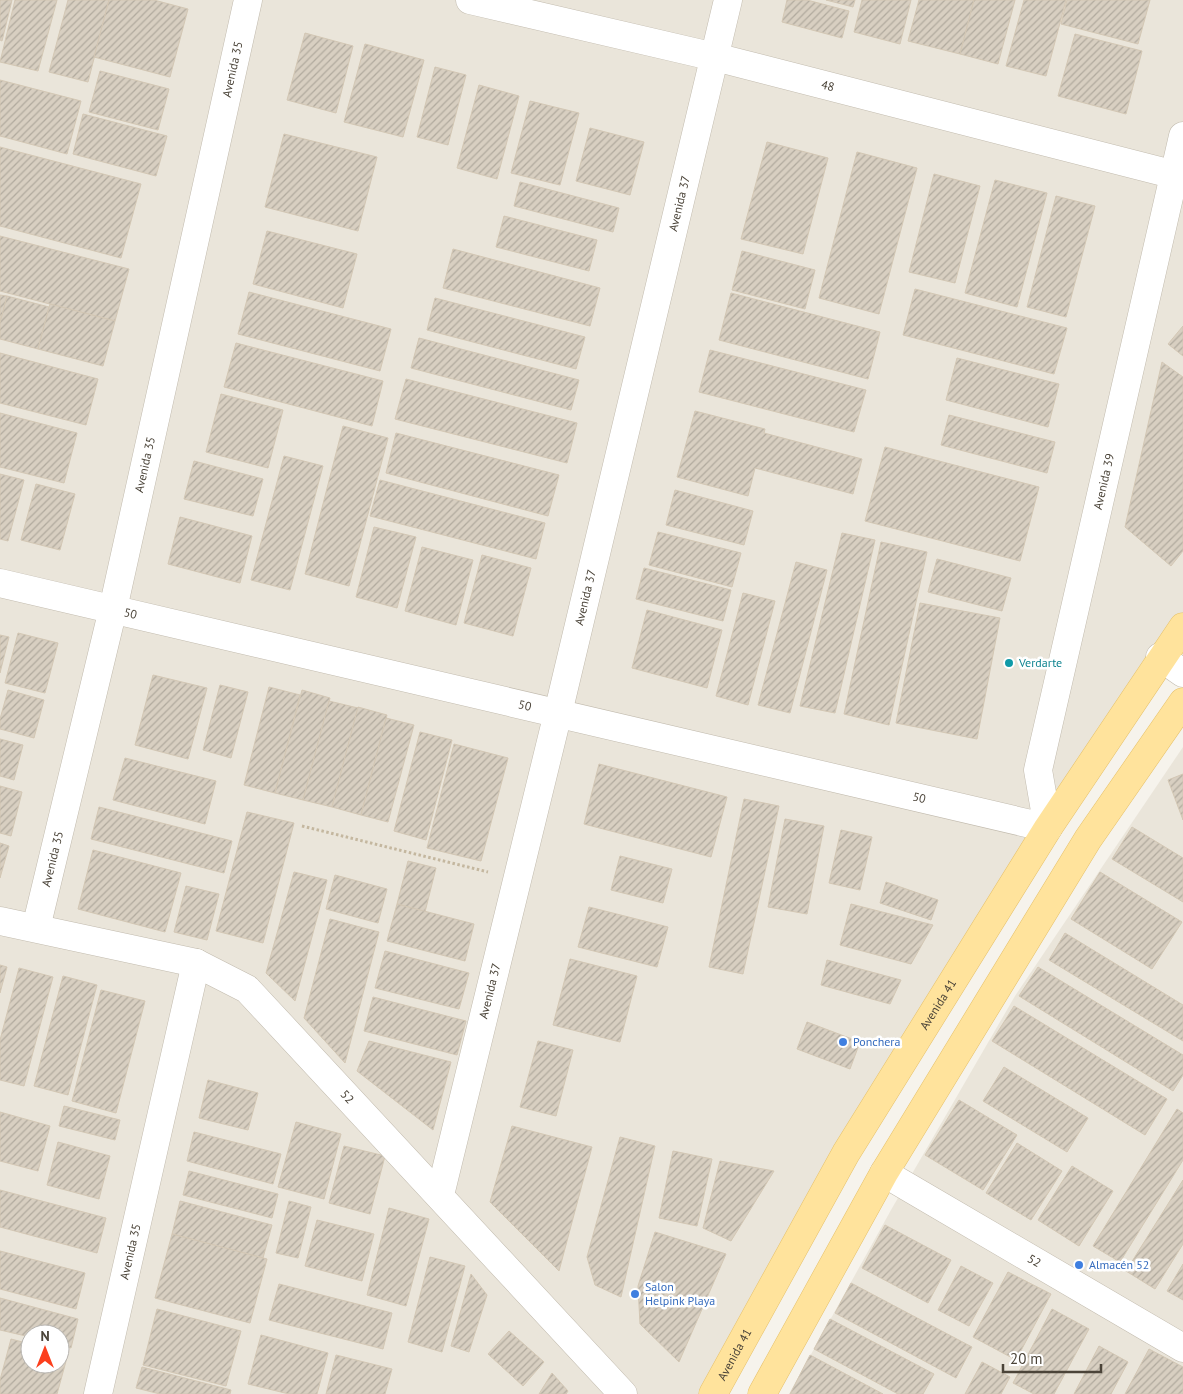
<svg xmlns="http://www.w3.org/2000/svg" width="1183" height="1394" viewBox="0 0 1183 1394" font-family="'PT Sans',sans-serif">
<style>
.residential{fill:#eae5da;fill-rule:evenodd}
.building{fill:url(#building-hatch);stroke:#d3c7b4}
.lines{fill:none;stroke-linecap:round;stroke-linejoin:round}
.street-casing{stroke:#c2bbae;stroke-width:29}
.primary-casing{stroke:#e6c16a;stroke-width:29}
.path{stroke:#c4b79f;stroke-width:3;stroke-dasharray:2.5 2.5;stroke-linecap:butt}
.street{stroke:#fff;stroke-width:28}
.primary{stroke:#ffe39c;stroke-width:28}
.culture-dot{fill:#0f9aa8;stroke:#fff;stroke-width:2}
.shop-dot{fill:#3f7fe0;stroke:#fff;stroke-width:2}
.labels{text-anchor:middle;stroke-width:5;stroke-linejoin:round;paint-order:stroke}
.street-label{font-size:12px;fill:#4b4439;stroke:#fff}
.culture-label{font-size:12px;fill:#0d838f;stroke:#fff;text-anchor:start}
.shop-label{font-size:12px;fill:#366cbe;stroke:#fff;text-anchor:start}
</style>
<defs>
<pattern id="building-hatch" width="6" height="6" patternUnits="userSpaceOnUse" patternTransform="scale(1.25)"><rect width="6" height="6" fill="#d8cfc1"/><path d="M-1 1l2-2M0 6l6-6M5 7l2-2" fill="none" stroke="#b1aa9e"/></pattern>
</defs>
<rect width="100%" height="100%" fill="#f6f3ec"/>
<g class="residential">
<path d="M0 0H1183V627L713 1394H0ZM30 1334H60V1364H30Z"/>
<polygon points="1183,747 1183,1394 789,1394 891,1210 1015,996"/>
</g>
<g class="building">
<polygon points="0,0 12,0 2,41 0,40"/>
<polygon points="15,0 57,0 38,71 0,62"/>
<polygon points="68,0 109,0 88,82 49,72"/>
<polygon points="109,0 154,0 188,9 170,77 94,57"/>
<polygon points="787,0 807,0 849,11 842,38 782,22"/>
<polygon points="826,0 855,0 853,7"/>
<polygon points="862,0 911,0 900,44 854,32"/>
<polygon points="919,0 974,0 960,54 908,41"/>
<polygon points="974,0 1015,0 998,64 960,54"/>
<polygon points="1024,0 1066,0 1046,76 1006,66"/>
<polygon points="1067,0 1150,0 1138,44 1061,24"/>
<polygon points="305,33 353,46 336,113 287,100"/>
<polygon points="1075,34 1142,51 1126,114 1058,96"/>
<polygon points="365,44 424,60 403,137 344,122"/>
<polygon points="435,67 466,75 448,145 417,137"/>
<polygon points="100,71 169,89 158,130 89,112"/>
<polygon points="0,80 81,101 67,154 0,136"/>
<polygon points="479,85 519,96 497,179 457,168"/>
<polygon points="530,101 579,113 560,185 511,173"/>
<polygon points="83,114 167,136 156,176 73,154"/>
<polygon points="590,128 644,142 630,195 576,181"/>
<polygon points="284,134 377,157 358,231 265,207"/>
<polygon points="767,142 828,158 803,254 741,239"/>
<polygon points="0,147 141,184 121,258 0,226"/>
<polygon points="857,152 917,168 879,314 819,298"/>
<polygon points="934,174 980,186 955,283 909,272"/>
<polygon points="995,180 1047,193 1017,307 965,293"/>
<polygon points="520,182 619,208 613,232 514,206"/>
<polygon points="1056,196 1095,206 1066,317 1027,307"/>
<polygon points="504,216 597,240 589,271 496,247"/>
<polygon points="267,231 357,254 343,308 253,284"/>
<polygon points="0,236 129,269 115,321 0,291"/>
<polygon points="453,249 600,288 590,326 443,288"/>
<polygon points="742,251 815,270 805,309 732,290"/>
<polygon points="915,289 1067,328 1054,374 903,335"/>
<polygon points="249,292 391,329 380,371 238,334"/>
<polygon points="731,293 880,332 868,379 719,340"/>
<polygon points="0,295 7,296 0,324"/>
<polygon points="7,296 49,307 38,349 0,339 0,323"/>
<polygon points="435,298 585,337 576,369 427,330"/>
<polygon points="50,304 115,321 103,366 38,349"/>
<polygon points="1183,326 1183,356 1168,344"/>
<polygon points="419,338 579,380 571,410 411,368"/>
<polygon points="236,343 383,381 372,426 224,387"/>
<polygon points="710,350 866,390 854,432 699,392"/>
<polygon points="0,353 98,379 86,425 0,403"/>
<polygon points="957,358 1059,384 1048,427 946,400"/>
<polygon points="1162,362 1183,377 1183,551 1171,566 1125,527"/>
<polygon points="406,379 577,423 567,463 395,419"/>
<polygon points="221,394 283,410 268,468 206,452"/>
<polygon points="695,411 765,429 764,433 862,459 853,494 755,468 748,496 677,477"/>
<polygon points="0,413 77,433 64,483 0,467"/>
<polygon points="949,415 1055,442 1047,473 941,445"/>
<polygon points="343,426 388,438 349,586 305,574"/>
<polygon points="396,433 559,475 548,516 386,473"/>
<polygon points="885,447 1039,487 1020,561 865,521"/>
<polygon points="284,456 323,466 290,590 251,580"/>
<polygon points="194,461 263,479 253,516 184,499"/>
<polygon points="0,474 24,480 8,541 0,539"/>
<polygon points="380,480 545,523 536,559 370,516"/>
<polygon points="36,484 75,494 60,550 21,540"/>
<polygon points="675,490 753,511 744,545 666,525"/>
<polygon points="180,517 252,536 240,583 168,564"/>
<polygon points="374,527 416,537 397,608 356,597"/>
<polygon points="658,532 741,553 732,587 649,565"/>
<polygon points="842,533 875,540 835,713 800,706"/>
<polygon points="881,542 927,552 889,725 844,714"/>
<polygon points="422,547 473,560 456,625 405,611"/>
<polygon points="482,555 531,568 513,636 464,623"/>
<polygon points="937,559 1011,578 1002,611 928,592"/>
<polygon points="796,562 827,570 790,713 758,705"/>
<polygon points="644,568 731,590 723,621 636,599"/>
<polygon points="743,593 775,601 748,705 716,696"/>
<polygon points="920,603 1000,618 977,739 896,723"/>
<polygon points="647,610 722,630 707,688 632,668"/>
<polygon points="18,633 58,643 45,693 5,683"/>
<polygon points="0,635 9,637 0,673"/>
<polygon points="153,675 207,688 188,759 135,745"/>
<polygon points="220,685 248,692 231,758 203,750"/>
<polygon points="269,687 300,695 275,793 244,785"/>
<polygon points="8,690 44,700 34,738 0,729 0,719"/>
<polygon points="302,690 330,698 303,800 275,793"/>
<polygon points="329,701 358,708 332,807 303,800"/>
<polygon points="358,707 387,715 361,815 332,807"/>
<polygon points="386,718 414,725 388,822 361,815"/>
<polygon points="420,732 452,740 426,840 394,831"/>
<polygon points="0,739 23,745 14,780 0,776"/>
<polygon points="454,744 508,758 481,861 427,848"/>
<polygon points="125,758 216,781 205,824 113,800"/>
<polygon points="599,764 727,797 711,857 584,824"/>
<polygon points="1183,774 1183,820 1168,780"/>
<polygon points="0,786 22,792 11,836 0,833"/>
<polygon points="744,799 779,806 743,974 709,967"/>
<polygon points="99,807 232,841 224,873 91,839"/>
<polygon points="247,812 294,823 263,943 216,931"/>
<polygon points="785,819 824,826 807,914 768,907"/>
<polygon points="1132,827 1183,858 1183,902 1112,859"/>
<polygon points="841,830 872,837 860,890 829,883"/>
<polygon points="0,843 9,846 0,878"/>
<polygon points="93,850 181,873 165,932 78,909"/>
<polygon points="620,856 672,869 663,903 611,890"/>
<polygon points="408,861 436,868 425,912 397,904"/>
<polygon points="294,872 327,880 295,1001 266,973"/>
<polygon points="1100,872 1182,922 1152,969 1071,919"/>
<polygon points="335,875 387,889 378,923 326,909"/>
<polygon points="886,882 938,900 931,920 880,903"/>
<polygon points="186,886 219,894 207,940 174,932"/>
<polygon points="397,904 474,924 465,961 387,941"/>
<polygon points="851,904 933,925 911,964 840,945"/>
<polygon points="589,907 668,927 657,967 578,947"/>
<polygon points="330,919 379,932 345,1063 304,1018"/>
<polygon points="1065,933 1183,1005 1183,1041 1049,960"/>
<polygon points="385,951 469,973 459,1009 375,988"/>
<polygon points="570,959 637,976 620,1042 553,1025"/>
<polygon points="827,960 901,980 890,1004 821,985"/>
<polygon points="0,965 7,967 0,993"/>
<polygon points="1038,967 1183,1055 1183,1075 1173,1091 1019,996"/>
<polygon points="19,968 53,977 24,1086 0,1080 0,1040"/>
<polygon points="63,976 97,985 68,1095 34,1086"/>
<polygon points="101,990 145,1001 116,1113 72,1101"/>
<polygon points="373,997 466,1021 457,1055 364,1031"/>
<polygon points="1014,1006 1167,1099 1145,1135 992,1041"/>
<polygon points="807,1022 860,1042 850,1069 797,1049"/>
<polygon points="369,1041 451,1062 433,1130 357,1071"/>
<polygon points="538,1041 573,1050 556,1116 520,1107"/>
<polygon points="1004,1067 1088,1118 1067,1152 983,1101"/>
<polygon points="208,1080 258,1093 248,1130 199,1118"/>
<polygon points="959,1100 1017,1135 983,1190 925,1155"/>
<polygon points="64,1106 120,1120 115,1140 59,1126"/>
<polygon points="1177,1109 1183,1113 1183,1160 1120,1262 1093,1246"/>
<polygon points="0,1112 50,1126 38,1171 0,1161"/>
<polygon points="296,1122 341,1134 324,1199 278,1187"/>
<polygon points="512,1126 592,1147 559,1271 490,1202"/>
<polygon points="194,1132 281,1154 273,1184 187,1161"/>
<polygon points="620,1137 655,1146 621,1297 595,1285 587,1257"/>
<polygon points="58,1142 110,1156 99,1199 47,1185"/>
<polygon points="1017,1143 1062,1171 1031,1220 986,1193"/>
<polygon points="344,1146 385,1156 370,1214 329,1203"/>
<polygon points="673,1151 712,1159 697,1226 659,1218"/>
<polygon points="720,1161 774,1171 731,1241 703,1228"/>
<polygon points="1072,1166 1113,1191 1079,1246 1038,1220"/>
<polygon points="189,1171 278,1194 272,1218 183,1195"/>
<polygon points="1183,1180 1183,1244 1155,1289 1126,1271"/>
<polygon points="0,1190 106,1218 97,1253 0,1227"/>
<polygon points="180,1201 272,1225 263,1258 172,1234"/>
<polygon points="289,1201 311,1207 298,1258 276,1253"/>
<polygon points="389,1208 429,1219 406,1306 367,1295"/>
<polygon points="317,1220 374,1234 362,1281 305,1266"/>
<polygon points="885,1225 951,1260 928,1303 862,1268"/>
<polygon points="655,1232 726,1254 679,1362 640,1324 638,1286"/>
<polygon points="172,1234 267,1259 250,1323 155,1298"/>
<polygon points="0,1251 85,1273 76,1309 0,1289"/>
<polygon points="430,1257 465,1266 442,1352 408,1342"/>
<polygon points="1183,1264 1183,1300 1167,1291"/>
<polygon points="961,1266 993,1283 969,1326 938,1310"/>
<polygon points="1008,1272 1051,1294 1016,1360 973,1337"/>
<polygon points="471,1274 487,1295 469,1352 451,1346"/>
<polygon points="851,1283 972,1347 956,1378 835,1313"/>
<polygon points="279,1284 392,1313 383,1349 269,1320"/>
<polygon points="0,1298 78,1319 71,1348 60,1345 60,1334 30,1334 30,1337 0,1330"/>
<polygon points="157,1309 241,1331 226,1386 143,1365"/>
<polygon points="1052,1309 1089,1329 1054,1394 1034,1394 1013,1383"/>
<polygon points="830,1319 934,1374 923,1394 898,1394 814,1349"/>
<polygon points="509,1331 544,1362 523,1386 488,1354"/>
<polygon points="261,1335 328,1353 317,1394 289,1394 248,1384"/>
<polygon points="11,1339 30,1344 30,1364 60,1364 60,1352 68,1354 57,1394 0,1394 0,1380"/>
<polygon points="1099,1346 1128,1362 1111,1394 1074,1394"/>
<polygon points="1149,1349 1183,1367 1183,1394 1125,1394"/>
<polygon points="336,1355 392,1369 385,1394 326,1394"/>
<polygon points="810,1355 883,1394 790,1394"/>
<polygon points="982,1362 1010,1377 1001,1394 965,1394"/>
<polygon points="142,1367 231,1390 230,1394 160,1394 136,1388"/>
<polygon points="552,1373 568,1391 566,1394 539,1394"/>
</g>
<g class="lines">
<defs>
<g id="street">
<path id="s1" d="M470 0 715 57 1183 177"/>
<path id="s2" d="M0 583 1048 828 1038 770 1183 136"/>
<polyline points="1160,657 1183,673"/>
<path id="s3" d="M0 921 196 963 247 989 623 1394"/>
<path id="s4" d="M36 928 113 609 248 0"/>
<path id="s5" d="M884 1173 1183 1348"/>
<path id="s6" d="M440 1195 558 713 728 0"/>
<path id="s7" d="M98 1394 196 963"/>
</g>
<g id="primary">
<path id="s8" d="M713 1394 846 1153 1048 828 1183 627"/>
<polyline points="762,1394 884,1173 1088,839 1183,702"/>
</g>
</defs>
<use href="#street" class="street-casing"/>
<use href="#primary" class="primary-casing"/>
<polyline class="path" points="302,826 488,872"/>
<use href="#street" class="street"/>
<use href="#primary" class="primary"/>
</g>
<circle class="culture-dot" cx="1009" cy="663" r="5"/>
<g class="shop-dot">
<circle cx="843" cy="1042" r="5"/>
<circle cx="1079" cy="1265" r="5"/>
<circle cx="635" cy="1294" r="5"/>
</g>
<g class="labels">
<g class="street-label">
<text dy="4" stroke="none"><textPath href="#s4" startOffset="881">Avenida 35</textPath></text>
<text dy="4" stroke="none"><textPath href="#s1" startOffset="368">48</textPath></text>
<text dy="4" stroke="none"><textPath href="#s6" startOffset="1020">Avenida 37</textPath></text>
<text dy="4" stroke="none"><textPath href="#s4" startOffset="476">Avenida 35</textPath></text>
<text dy="4" stroke="none"><textPath href="#s2" startOffset="1431">Avenida 39</textPath></text>
<text dy="4" stroke="none"><textPath href="#s6" startOffset="615">Avenida 37</textPath></text>
<text dy="4" stroke="none"><textPath href="#s2" startOffset="134">50</textPath></text>
<text dy="4" stroke="none"><textPath href="#s2" startOffset="539">50</textPath></text>
<text dy="4" stroke="none"><textPath href="#s2" startOffset="944">50</textPath></text>
<text dy="4" stroke="none"><textPath href="#s4" startOffset="71">Avenida 35</textPath></text>
<text dy="4" stroke="none"><textPath href="#s6" startOffset="210">Avenida 37</textPath></text>
<text dy="4" stroke="none"><textPath href="#s8" startOffset="450">Avenida 41</textPath></text>
<text dy="4" stroke="none"><textPath href="#s3" startOffset="405">52</textPath></text>
<text dy="4" stroke="none"><textPath href="#s7" startOffset="146">Avenida 35</textPath></text>
<text dy="4" stroke="none"><textPath href="#s5" startOffset="174">52</textPath></text>
<text dy="4" stroke="none"><textPath href="#s8" startOffset="45">Avenida 41</textPath></text>
</g>
<g class="culture-label">
<text x="1019" y="667">Verdarte</text>
</g>
<g class="shop-label">
<text x="853" y="1046">Ponchera</text>
<text x="1089" y="1269">Almacén 52</text>
<text x="645" y="1291">Salon<tspan x="645" dy="14">Helpink Playa</tspan></text>
</g>
</g>
<g transform="translate(45 1349)"><circle r="24" fill="#ffffff" stroke="#b7b4b0"/>
<path d="M0-4L9 19L0 12L-9 19Z" fill="#fc3f1d"/>
<text y="-8" font-size="14" font-weight="bold" text-anchor="middle" fill="#4b4439">N</text>
</g>
<path d="M1003 1364v8h98v-8" fill="none" stroke="#4b4439" stroke-width="2.5"/>
<text x="1010" y="1364" font-size="15" fill="#4b4439" stroke="#ffffff" stroke-width="4" paint-order="stroke">20 m</text>
</svg>
